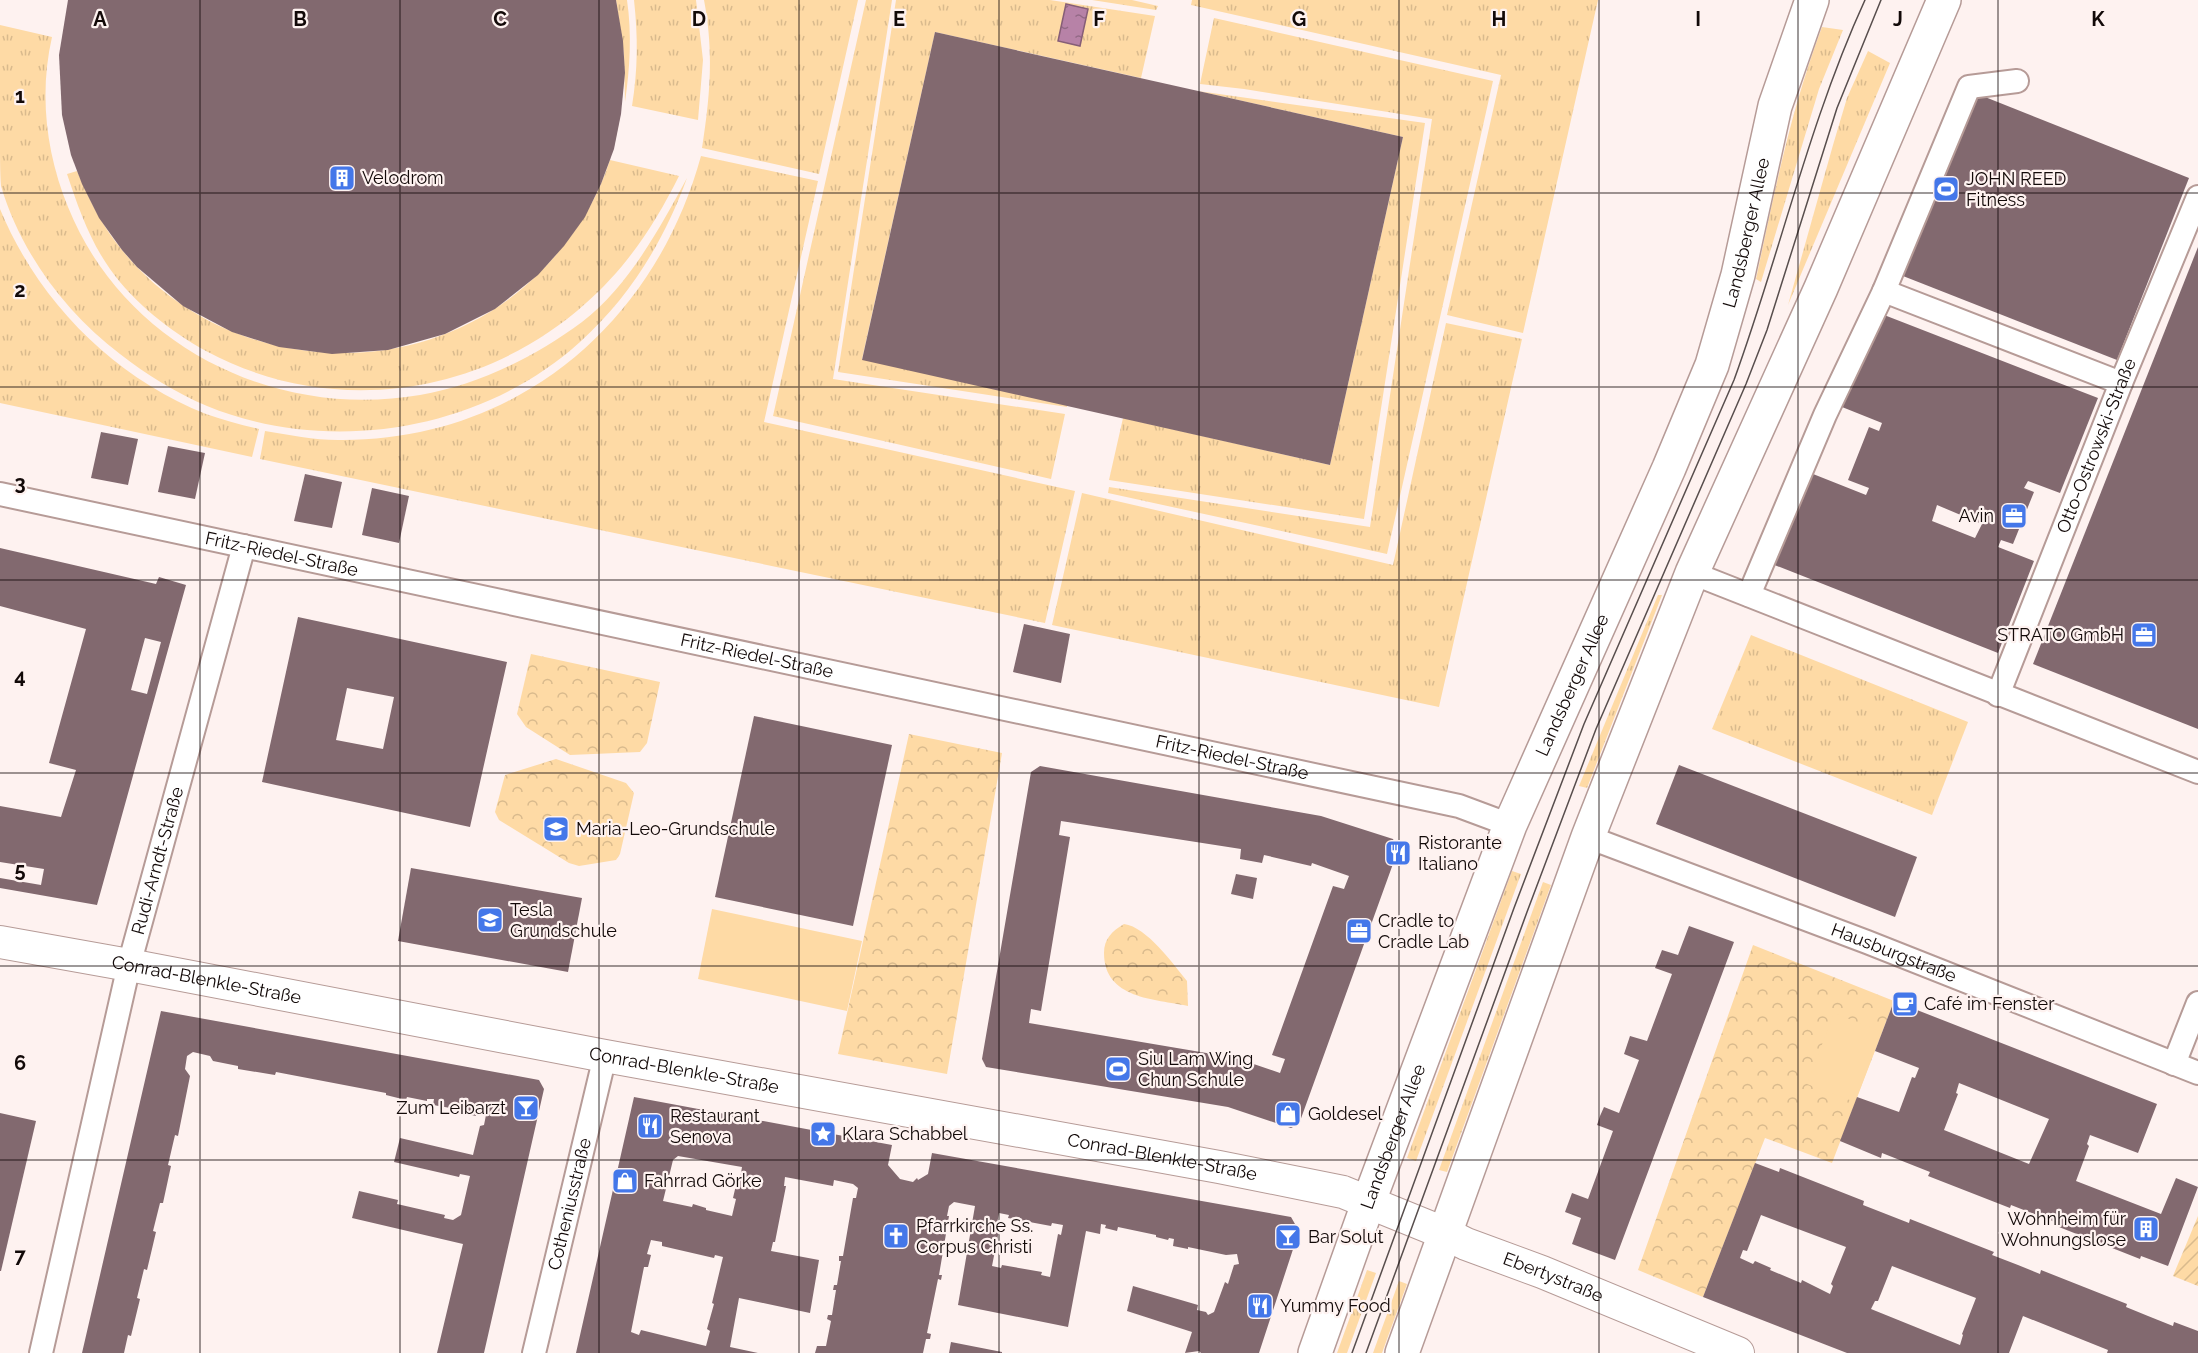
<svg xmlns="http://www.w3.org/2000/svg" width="2198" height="1353" viewBox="0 0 2198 1353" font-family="Raleway,sans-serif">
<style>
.grass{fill:url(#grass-tufts)}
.park{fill:url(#park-crowns)}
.garden{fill:url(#garden-furrows)}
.pitch{fill:#fedaa5}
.water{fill:url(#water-ripples);stroke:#865e77;stroke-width:1.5}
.building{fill:#82696f;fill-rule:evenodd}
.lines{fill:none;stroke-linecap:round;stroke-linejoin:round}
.street-casing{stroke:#b69b97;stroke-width:26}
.secondary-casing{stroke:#b69b97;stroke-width:34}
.primary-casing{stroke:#b69b97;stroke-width:36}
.street{stroke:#fff;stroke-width:22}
.secondary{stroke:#fff;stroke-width:32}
.primary{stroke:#fff;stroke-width:33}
.tram{stroke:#584e4d;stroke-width:1.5}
.grid{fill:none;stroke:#120908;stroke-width:1.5;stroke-opacity:0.55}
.labels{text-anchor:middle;stroke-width:4.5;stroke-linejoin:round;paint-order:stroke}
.poi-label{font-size:18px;fill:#120908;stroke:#fef2f0;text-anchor:start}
.street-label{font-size:18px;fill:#120908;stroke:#fef2f0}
.grid-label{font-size:20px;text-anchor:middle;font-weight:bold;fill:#120908;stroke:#fef2f0;stroke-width:4.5;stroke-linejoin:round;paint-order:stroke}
</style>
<defs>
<pattern id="grass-tufts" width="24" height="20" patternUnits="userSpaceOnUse" patternTransform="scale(1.5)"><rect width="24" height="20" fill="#fedaa5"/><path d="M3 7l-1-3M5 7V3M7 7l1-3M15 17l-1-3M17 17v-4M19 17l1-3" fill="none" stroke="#d9ba8d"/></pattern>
<pattern id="park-crowns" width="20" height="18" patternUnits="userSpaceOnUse" patternTransform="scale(1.5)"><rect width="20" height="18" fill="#fedaa5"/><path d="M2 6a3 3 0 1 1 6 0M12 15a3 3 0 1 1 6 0" fill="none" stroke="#d9ba8d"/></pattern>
<pattern id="garden-furrows" width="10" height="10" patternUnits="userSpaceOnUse" patternTransform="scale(1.5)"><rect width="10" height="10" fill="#fedaa5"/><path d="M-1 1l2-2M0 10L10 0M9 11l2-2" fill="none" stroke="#d9ba8d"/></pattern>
<pattern id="water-ripples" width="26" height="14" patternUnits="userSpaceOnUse" patternTransform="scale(1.5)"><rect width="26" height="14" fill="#b782a7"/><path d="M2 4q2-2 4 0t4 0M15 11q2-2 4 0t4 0" fill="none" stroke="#936986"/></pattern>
</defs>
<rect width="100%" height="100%" fill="#fef2f0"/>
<g class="grass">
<path d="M616 0H627C632 34 630 68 625 102L624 55Z"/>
<path d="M634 0H696L703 60 698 120 632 106C638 70 638 36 634 0Z"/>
<path d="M704 0H858L819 174 702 148C710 97 714 52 704 0Z"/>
<polygon points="866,0 892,0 833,379 1065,414 1051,479 773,416"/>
<polygon points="896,0 1050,0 1155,16 1141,78 935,32 862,359 1067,405 1067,407 838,372"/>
<polygon points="1092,0 1132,0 1158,6 1156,10"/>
<polygon points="1192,0 1598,0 1523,333 1447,315 1501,75 1191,5"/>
<polygon points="1214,18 1493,81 1387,554 1108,493 1109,487 1370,527 1432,119 1244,89 1200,84"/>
<path d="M0 25 52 37C39 94 46 153 68 207 124 346 275 420 420 395 478 385 535 357 582 322 628 287 660 228 687 178 664 241 630 297 580 342 482 431 329 456 207 406 176 393 147 375 120 354 65 312 21 253 1 186 0 172 0 153 0 138 0 100 0 63 0 25Z"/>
<path d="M1822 27 1843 30 1819 89 1761 282 1756 279C1774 194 1791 109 1822 27Z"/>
<polygon points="1868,51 1890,63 1788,305 1833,145 1847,98"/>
<polygon points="1198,91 1425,123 1364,519 1109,480 1123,418 1330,465 1403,137"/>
<path d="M701 156 818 181 764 422 1075 491 1045 623 260 459 265 431C289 435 314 440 338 440 516 442 655 324 701 156Z"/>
<path d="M610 160 679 176C655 224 627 267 586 303 482 397 330 418 206 351 170 331 134 303 110 269 90 241 78 207 67 174L77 171C89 199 102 226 122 250 220 371 406 388 524 287 563 253 594 210 610 160Z"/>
<path d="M0 209C38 301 113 377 206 414 223 420 241 425 259 429L252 457 0 403Z"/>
<polygon points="1446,323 1522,339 1439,707 1052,625 1082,493 1393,565"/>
<polygon points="1658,595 1662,595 1587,788 1579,786"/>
<polygon points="1751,635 1968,722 1932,815 1712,729"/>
<polygon points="1512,871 1521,874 1416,1161 1407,1158"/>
<polygon points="1543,882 1551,885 1447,1172 1439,1170"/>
<polygon points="1367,1270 1376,1273 1347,1353 1337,1353"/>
<polygon points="1399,1281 1407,1284 1382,1353 1373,1353"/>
</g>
<g class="park">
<polygon points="531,654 660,682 647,743 640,752 570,755 526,727 517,714"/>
<polygon points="909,734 1002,753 947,1074 838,1054"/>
<polygon points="556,759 626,783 634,793 620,854 616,860 579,866 569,863 499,820 495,812 505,775"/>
<path d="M1124 924C1147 927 1173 964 1187 981L1188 1006C1155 999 1104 999 1104 953 1104 939 1112 931 1124 924Z"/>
<polygon points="1753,945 1894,1001 1832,1163 1765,1138 1703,1297 1638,1270"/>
</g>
<polygon class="garden" points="2198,1216 2198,1286 2173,1276"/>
<g class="pitch">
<polygon points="712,909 862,941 847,1011 698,979"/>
<polygon points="1834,1013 1882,1032 1855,1102 1807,1084"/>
</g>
<polygon class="water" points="1066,4 1088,9 1080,46 1058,41"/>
<g class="building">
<polygon points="68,0 616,0 623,41 625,73 621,114 614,149 601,184 585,217 564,246 538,275 495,309 445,334 388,350 332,354 279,347 232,332 183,306 137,267 122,250 99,218 82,184 71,155 62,115 59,55"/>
<polygon points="935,32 1403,137 1330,465 862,360"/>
<polygon points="1975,93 2189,178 2117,360 1903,276"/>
<polygon points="2198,247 2198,729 2033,664"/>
<path d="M1879 313 2098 398 2060 493 2028 481 2024 488 2034 492 2013 544 2001 540 1998 547 2034 561 1998 653 1772 564 1808 472 1866 495 1869 488 1848 480 1869 427 1879 431 1882 423 1842 407ZM1937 505 1982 524 1975 538 1932 521Z"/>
<polygon points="101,432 138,439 128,485 91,478"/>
<polygon points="168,446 205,453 195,499 158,492"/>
<polygon points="305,474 342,482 332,528 294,521"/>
<polygon points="372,488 409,496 399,543 362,535"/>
<path d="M0 548 156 584 159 577 186 585 97 905 0 888V878L41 885 44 869 0 862V806L61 817 76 770 49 763 86 629 0 606ZM145 638 161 642 147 694 131 690Z"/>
<path d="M298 617 507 662 470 827 262 782ZM347 688 394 697 383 749 336 740Z"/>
<polygon points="1024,624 1070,634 1061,683 1013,672"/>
<polygon points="754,716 892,745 853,926 715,897"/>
<polygon points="1679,765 1917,857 1895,917 1656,824"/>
<path d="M1040 766 1321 816 1393 839 1398 850 1299 1124 1291 1128 1228 1107 986 1067 982 1059 1031 772ZM1061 821 1241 849 1240 859 1262 863 1264 855 1311 866 1312 863 1349 876 1344 889 1333 886 1272 1055 1285 1059 1280 1073 1236 1058 1029 1023 1031 1009 1041 1011 1070 837 1059 835Z"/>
<polygon points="411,868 582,898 568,972 398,941"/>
<polygon points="1236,874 1257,878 1253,899 1231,894"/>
<polygon points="1689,926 1734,942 1615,1260 1572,1244 1581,1218 1565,1212 1572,1193 1588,1199 1613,1131 1597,1125 1600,1116 1604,1107 1619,1113 1639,1060 1624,1054 1630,1036 1647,1041 1672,974 1655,968 1662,950 1678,955"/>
<path d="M1894 1001 2157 1104 2138 1153 2090 1135 2087 1144 2089 1146 2076 1181 2161 1214 2176 1178 2198 1187 2168 1266 2141 1256 2140 1259 2059 1227 2060 1224 2011 1205 2010 1208 1928 1176 1930 1172 1882 1153 1881 1158 1840 1141 1857 1097 1899 1112 1912 1077 1915 1078 1919 1068 1875 1051ZM1959 1083 2049 1119 2029 1164 1944 1130 1958 1094 1956 1093Z"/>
<polygon points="161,1011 539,1080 544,1089 484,1353 437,1353 463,1244 352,1218 359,1191 398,1200 397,1204 445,1215 444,1218 453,1220 461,1215 470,1176 460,1174 459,1177 394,1162 400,1138 473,1155 480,1126 484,1125 486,1115 476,1113 476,1116 462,1113 462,1110 433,1105 434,1099 427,1099 427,1101 407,1097 406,1100 386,1095 386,1093 276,1072 275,1075 238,1069 238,1066 213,1061 210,1056 193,1052 187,1056 185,1069 190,1076 178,1136 175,1135 168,1165 171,1166 163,1203 160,1203 153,1231 156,1232 147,1270 144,1269 137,1298 140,1299 131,1336 128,1335 124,1353 82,1353"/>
<path d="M634 1097 892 1145 888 1165 900 1179 913 1182 917 1178 918 1180 928 1174 932 1153 1291 1217 1299 1231 1259 1353H1201L1199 1351 1185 1353 1192 1332 1127 1311 1133 1286 1198 1305 1197 1310 1206 1312 1208 1315 1214 1312 1225 1282 1228 1284 1234 1265 1239 1264 1237 1254 1226 1255 1188 1247V1249L1173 1246 1174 1239 1169 1238 1168 1240 1156 1237V1235L1118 1227 1117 1231 1105 1228 1106 1225 1101 1224 1100 1234 1086 1231 1068 1327 958 1305 975 1206 954 1202 949 1206 947 1216H949L939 1275H942L941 1280 938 1279 927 1333 931 1334 930 1339H926L923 1353H815L817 1346H826L831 1321 827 1319 828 1315H832L836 1290H833L834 1285H837L841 1261H839V1256H843L853 1198H856L858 1188 853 1184 834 1180 833 1186 785 1177 784 1186H786L775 1242H773L771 1251 819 1260 810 1313 739 1298 730 1347 758 1353H576ZM678 1156 742 1167 739 1185H736L733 1198 736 1199 732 1216 706 1210V1208L693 1204 692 1207 663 1201 673 1160ZM999 1213 1009 1215 1008 1218 1051 1226 1052 1223 1063 1225 1061 1235 1058 1234 1050 1277 1041 1275 1042 1272 1002 1265 1001 1268 992 1266 1000 1225 997 1224ZM651 1240 662 1242V1246L714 1258 715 1255 723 1257 712 1303 714 1304 707 1329 710 1331 706 1346 641 1330 639 1335 631 1332 644 1267H648L651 1255 647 1254Z"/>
<polygon points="0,1113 36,1121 1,1271 0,1271"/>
<path d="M1755 1163 1779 1172 1780 1168 1864 1201 1863 1205 1909 1223 1910 1219 1994 1252 1992 1255 2018 1265 2040 1274 2041 1270 2127 1304 2126 1307 2148 1316 2173 1326 2174 1322 2198 1331V1353H2107L2108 1350 2023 1316 2009 1353H1847L1703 1297ZM1761 1215 1846 1247 1831 1284 1833 1286 1830 1294 1802 1280 1801 1283 1770 1270 1771 1268 1755 1261 1753 1264 1740 1258 1743 1250 1747 1251ZM1892 1266 1976 1298 1962 1334 1963 1335 1960 1345 1871 1309 1875 1301H1878Z"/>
<polygon points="951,1342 1002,1352 1002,1353 949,1353"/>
</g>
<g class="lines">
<defs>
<g id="street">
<polyline points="1884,291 2121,383"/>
<path id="s1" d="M0 494 1459 806 1510 825"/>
<polyline points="1692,573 2198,772"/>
<polyline points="1749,595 1825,415 1884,291 1969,87 2017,81"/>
<path id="s2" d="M1998 695 2121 383 2198 197"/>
<path id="s3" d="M1588 837 1867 942 2198 1073"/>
<polyline points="2174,1064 2198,1003"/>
<path id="s4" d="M41 1353 129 965 244 546"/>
<path id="s5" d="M534 1353 605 1056"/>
</g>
<g id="secondary">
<path id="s6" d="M0 942 129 965 605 1056 1219 1167 1343 1192 1444 1233 1466 1244 1542 1272 1738 1353"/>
</g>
<g id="primary">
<path id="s7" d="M1315 1353 1369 1201 1510 825 1669 468 1712 365 1738 275 1775 106 1812 0"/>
<polyline points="1402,1353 1588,837 1692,573 1821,288 1944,0"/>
</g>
</defs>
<use href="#street" class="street-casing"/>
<use href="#secondary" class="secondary-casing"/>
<use href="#primary" class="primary-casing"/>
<use href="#street" class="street"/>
<use href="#secondary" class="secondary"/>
<use href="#primary" class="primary"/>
<g class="tram">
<path d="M1352 1353 1514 908 1584 724 1734 380C1780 254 1809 122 1865 0"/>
<polyline points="1366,1353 1527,912 1596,729 1746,384 1767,330 1837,108 1881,0"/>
</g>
</g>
<path class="grid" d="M200 0V1353M400 0V1353M599 0V1353M799 0V1353M999 0V1353M1199 0V1353M1399 0V1353M1599 0V1353M1798 0V1353M1998 0V1353M0 193H2198M0 387H2198M0 580H2198M0 773H2198M0 966H2198M0 1160H2198"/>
<defs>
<symbol id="building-square" viewBox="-11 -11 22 22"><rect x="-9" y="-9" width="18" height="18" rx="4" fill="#4477e9" stroke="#fef2f0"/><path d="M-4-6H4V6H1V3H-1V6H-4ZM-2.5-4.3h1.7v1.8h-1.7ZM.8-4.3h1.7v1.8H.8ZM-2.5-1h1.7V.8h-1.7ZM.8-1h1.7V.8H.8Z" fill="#fff"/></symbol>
<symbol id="stadium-square" viewBox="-11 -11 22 22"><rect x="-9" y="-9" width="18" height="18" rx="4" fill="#4477e9" stroke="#fef2f0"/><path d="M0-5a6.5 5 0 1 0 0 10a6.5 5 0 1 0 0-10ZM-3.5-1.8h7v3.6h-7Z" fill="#fff"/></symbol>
<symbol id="office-square" viewBox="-11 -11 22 22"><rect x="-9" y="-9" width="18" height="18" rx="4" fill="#4477e9" stroke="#fef2f0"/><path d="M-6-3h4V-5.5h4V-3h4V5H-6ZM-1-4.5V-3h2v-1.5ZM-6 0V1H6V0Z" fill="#fff"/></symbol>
<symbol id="school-square" viewBox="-11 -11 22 22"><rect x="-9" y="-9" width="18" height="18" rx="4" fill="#4477e9" stroke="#fef2f0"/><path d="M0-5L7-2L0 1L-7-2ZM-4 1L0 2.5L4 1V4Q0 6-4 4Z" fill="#fff"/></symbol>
<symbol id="restaurant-square" viewBox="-11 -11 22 22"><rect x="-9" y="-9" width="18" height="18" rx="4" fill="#4477e9" stroke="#fef2f0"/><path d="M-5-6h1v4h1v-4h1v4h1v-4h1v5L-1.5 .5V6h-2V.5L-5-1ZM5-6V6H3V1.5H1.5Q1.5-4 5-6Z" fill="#fff"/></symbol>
<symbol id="cafe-square" viewBox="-11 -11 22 22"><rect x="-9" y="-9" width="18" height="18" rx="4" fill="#4477e9" stroke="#fef2f0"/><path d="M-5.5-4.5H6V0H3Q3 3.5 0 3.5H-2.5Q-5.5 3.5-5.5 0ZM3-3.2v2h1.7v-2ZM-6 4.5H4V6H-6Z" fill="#fff"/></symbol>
<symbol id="bar-square" viewBox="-11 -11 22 22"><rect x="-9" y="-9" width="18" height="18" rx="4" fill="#4477e9" stroke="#fef2f0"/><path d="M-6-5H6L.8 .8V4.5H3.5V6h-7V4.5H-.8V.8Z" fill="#fff"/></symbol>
<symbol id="shop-square" viewBox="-11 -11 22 22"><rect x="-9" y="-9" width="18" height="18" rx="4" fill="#4477e9" stroke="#fef2f0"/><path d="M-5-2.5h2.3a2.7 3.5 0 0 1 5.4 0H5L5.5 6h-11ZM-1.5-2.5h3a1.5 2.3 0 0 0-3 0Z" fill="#fff"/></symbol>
<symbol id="sight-square" viewBox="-11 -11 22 22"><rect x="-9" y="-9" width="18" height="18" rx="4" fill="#4477e9" stroke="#fef2f0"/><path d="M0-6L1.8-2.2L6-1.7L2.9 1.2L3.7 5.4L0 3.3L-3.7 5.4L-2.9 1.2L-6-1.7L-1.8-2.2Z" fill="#fff"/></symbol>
<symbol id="church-square" viewBox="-11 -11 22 22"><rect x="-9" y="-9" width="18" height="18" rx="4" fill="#4477e9" stroke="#fef2f0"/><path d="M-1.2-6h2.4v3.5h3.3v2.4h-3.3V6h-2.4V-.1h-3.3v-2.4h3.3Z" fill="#fff"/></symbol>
</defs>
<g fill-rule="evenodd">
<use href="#building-square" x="327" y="163" width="30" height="30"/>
<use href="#stadium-square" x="1931" y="174" width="30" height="30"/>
<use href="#office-square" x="1999" y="501" width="30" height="30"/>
<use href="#office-square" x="2129" y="620" width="30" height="30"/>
<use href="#school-square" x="541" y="814" width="30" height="30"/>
<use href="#restaurant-square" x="1383" y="838" width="30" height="30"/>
<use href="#school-square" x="475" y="905" width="30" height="30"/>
<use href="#office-square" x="1344" y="916" width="30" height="30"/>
<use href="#cafe-square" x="1890" y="989" width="30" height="30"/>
<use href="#stadium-square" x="1103" y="1054" width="30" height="30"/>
<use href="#bar-square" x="511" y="1093" width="30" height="30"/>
<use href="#shop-square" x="1273" y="1099" width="30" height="30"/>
<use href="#restaurant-square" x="635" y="1111" width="30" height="30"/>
<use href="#sight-square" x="808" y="1119" width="30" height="30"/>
<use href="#shop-square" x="610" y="1166" width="30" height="30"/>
<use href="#building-square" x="2131" y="1214" width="30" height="30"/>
<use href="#church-square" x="881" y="1221" width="30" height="30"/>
<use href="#bar-square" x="1273" y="1222" width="30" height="30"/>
<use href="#restaurant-square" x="1245" y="1291" width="30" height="30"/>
</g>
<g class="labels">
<g class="poi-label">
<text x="362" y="184">Velodrom</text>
<text x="1966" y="185">JOHN REED<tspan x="1966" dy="21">Fitness</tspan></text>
<text x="1994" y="522" text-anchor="end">Avin</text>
<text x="2124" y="641" text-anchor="end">STRATO GmbH</text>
<text x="576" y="835">Maria-Leo-Grundschule</text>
<text x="1418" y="849">Ristorante<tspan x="1418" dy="21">Italiano</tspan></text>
<text x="510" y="916">Tesla<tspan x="510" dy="21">Grundschule</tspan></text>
<text x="1378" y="927">Cradle to<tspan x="1378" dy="21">Cradle Lab</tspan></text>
<text x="1924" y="1010">Café im Fenster</text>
<text x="1138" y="1065">Siu Lam Wing<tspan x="1138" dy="21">Chun Schule</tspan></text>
<text x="506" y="1114" text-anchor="end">Zum Leibarzt</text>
<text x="1308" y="1120">Goldesel</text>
<text x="670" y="1122">Restaurant<tspan x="670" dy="21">Senova</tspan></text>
<text x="842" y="1140">Klara Schabbel</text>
<text x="644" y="1187">Fahrrad Görke</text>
<text x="2126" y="1225" text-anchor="end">Wohnheim für<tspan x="2126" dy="21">Wohnungslose</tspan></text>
<text x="916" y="1232">Pfarrkirche Ss.<tspan x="916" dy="21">Corpus Christi</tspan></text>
<text x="1308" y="1243">Bar Solut</text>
<text x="1280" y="1312">Yummy Food</text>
</g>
<g class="street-label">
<text dy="6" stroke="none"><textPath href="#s7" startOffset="1202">Landsberger Allee</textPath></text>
<text dy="6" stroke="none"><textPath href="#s2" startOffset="268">Otto-Ostrowski-Straße</textPath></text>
<text dy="6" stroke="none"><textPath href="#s1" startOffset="288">Fritz-Riedel-Straße</textPath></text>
<text dy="6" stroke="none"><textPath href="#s1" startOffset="774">Fritz-Riedel-Straße</textPath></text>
<text dy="6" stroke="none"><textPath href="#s7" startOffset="716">Landsberger Allee</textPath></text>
<text dy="6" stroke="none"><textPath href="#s1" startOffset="1260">Fritz-Riedel-Straße</textPath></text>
<text dy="6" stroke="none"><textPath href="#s4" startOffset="506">Rudi-Arndt-Straße</textPath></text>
<text dy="6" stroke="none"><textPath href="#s3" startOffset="327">Hausburgstraße</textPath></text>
<text dy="6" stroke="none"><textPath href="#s6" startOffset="210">Conrad-Blenkle-Straße</textPath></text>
<text dy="6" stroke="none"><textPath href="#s6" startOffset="696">Conrad-Blenkle-Straße</textPath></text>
<text dy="6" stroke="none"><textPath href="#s7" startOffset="230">Landsberger Allee</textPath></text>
<text dy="6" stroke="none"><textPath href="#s6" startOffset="1182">Conrad-Blenkle-Straße</textPath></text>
<text dy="6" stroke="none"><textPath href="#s5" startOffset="153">Cotheniusstraße</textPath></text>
<text dy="6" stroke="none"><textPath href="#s6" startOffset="1593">Ebertystraße</textPath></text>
</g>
</g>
<g class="grid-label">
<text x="100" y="26">A</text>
<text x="300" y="26">B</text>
<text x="500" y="26">C</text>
<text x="699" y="26">D</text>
<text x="899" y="26">E</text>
<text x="1099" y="26">F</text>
<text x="1299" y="26">G</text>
<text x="1499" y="26">H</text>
<text x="1698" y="26">I</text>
<text x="1898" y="26">J</text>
<text x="2098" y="26">K</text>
<text x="20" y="103">1</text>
<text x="20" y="297">2</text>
<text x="20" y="490">3</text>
<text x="20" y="683">4</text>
<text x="20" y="877">5</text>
<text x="20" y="1070">6</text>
<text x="20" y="1263">7</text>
</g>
</svg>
